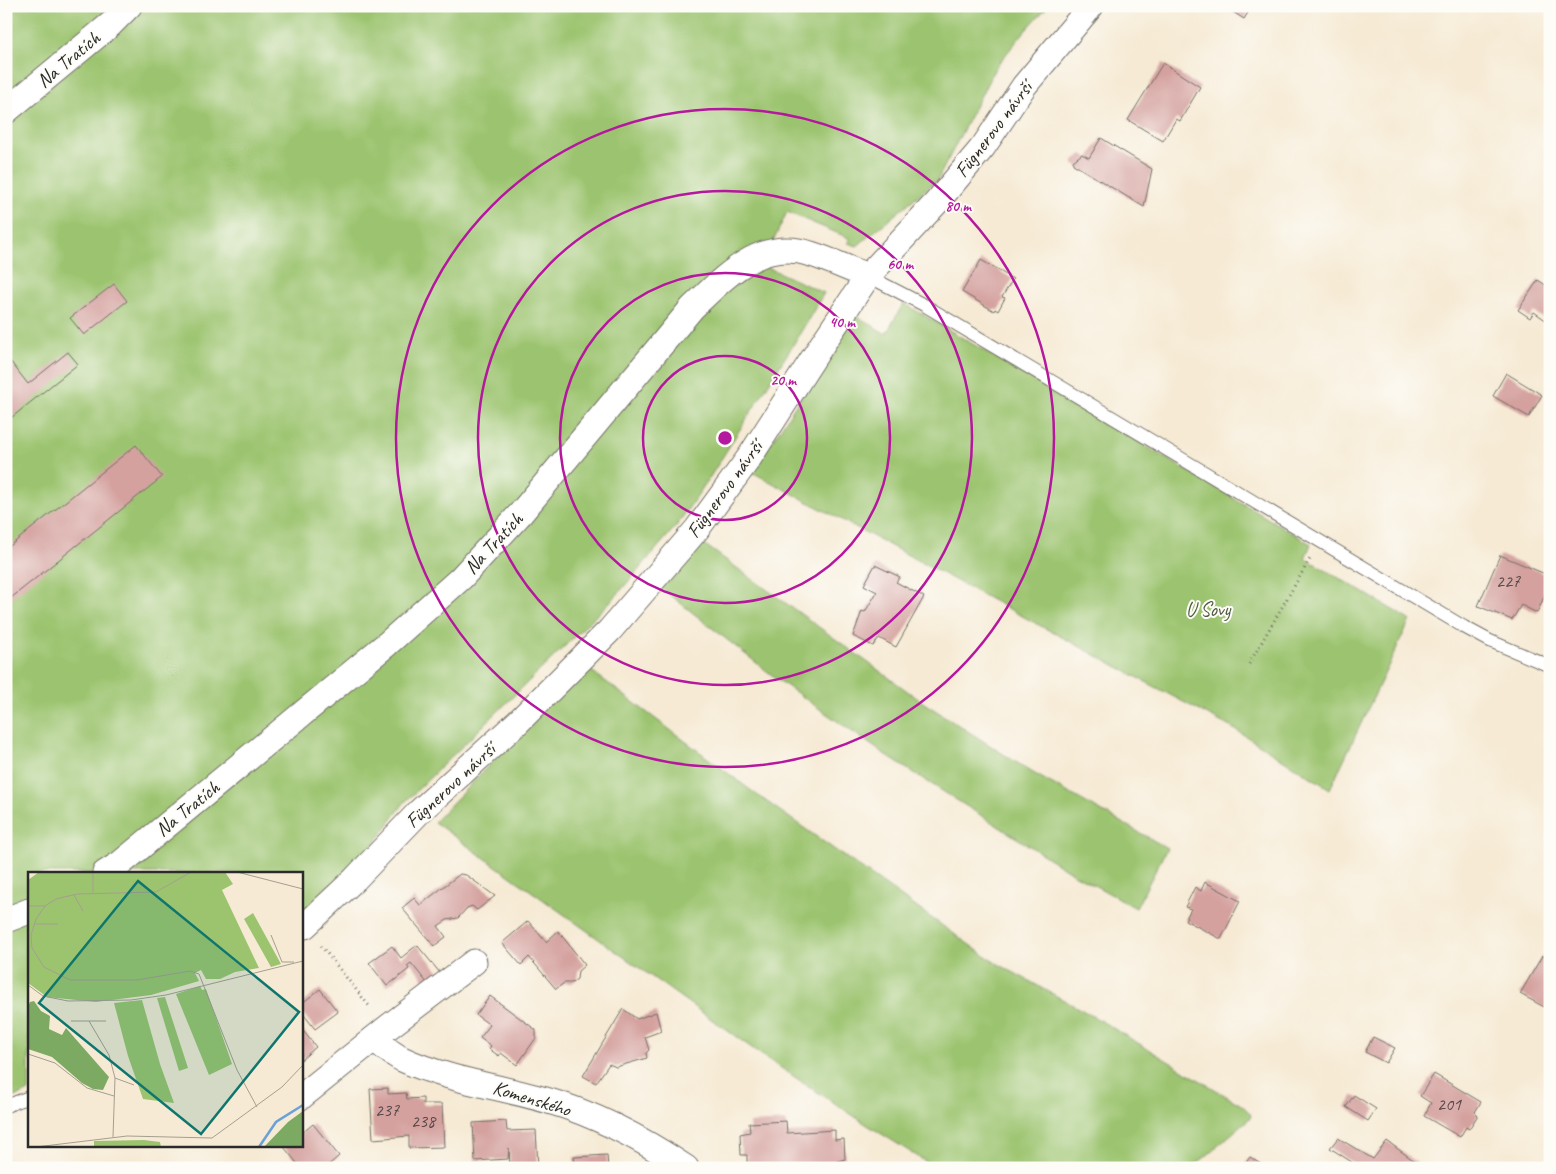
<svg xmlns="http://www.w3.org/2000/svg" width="1556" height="1174" viewBox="0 0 1556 1174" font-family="Caveat,sans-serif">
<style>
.green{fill:#9cc46f;stroke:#64784d}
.building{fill:#d4a19f}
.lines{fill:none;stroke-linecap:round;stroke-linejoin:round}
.lane-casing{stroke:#726e66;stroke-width:14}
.street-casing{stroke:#726e66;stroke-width:27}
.path{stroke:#726e66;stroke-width:3;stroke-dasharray:1 4;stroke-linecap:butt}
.lane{stroke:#fff;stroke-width:12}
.street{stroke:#fff;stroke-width:25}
.ring{fill:none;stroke:#b5179e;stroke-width:2.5}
.labels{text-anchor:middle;stroke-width:4;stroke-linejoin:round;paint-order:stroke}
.number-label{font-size:18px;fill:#554848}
.street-label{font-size:20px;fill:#2b2b2b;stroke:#fdfcf7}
.park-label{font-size:20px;fill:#4d593f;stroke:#fdfcf7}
.inset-river{fill:none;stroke:#6aa1d8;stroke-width:2.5}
.inset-road{fill:none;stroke:#a59e90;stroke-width:1}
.view{fill:#0f766e;fill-opacity:0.15;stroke:#0f766e;stroke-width:2.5}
.inset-edge{fill:none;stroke:#2b2b2b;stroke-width:2.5}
.centre{fill:#b5179e;stroke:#fdfcf7;stroke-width:2.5}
.ring-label{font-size:15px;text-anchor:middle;font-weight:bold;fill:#b5179e;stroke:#fdfcf7;stroke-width:4;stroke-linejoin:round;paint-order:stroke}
</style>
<rect width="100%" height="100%" fill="#fdfcf7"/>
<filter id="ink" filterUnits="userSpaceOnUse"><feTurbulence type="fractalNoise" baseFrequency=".02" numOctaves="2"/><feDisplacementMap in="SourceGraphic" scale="10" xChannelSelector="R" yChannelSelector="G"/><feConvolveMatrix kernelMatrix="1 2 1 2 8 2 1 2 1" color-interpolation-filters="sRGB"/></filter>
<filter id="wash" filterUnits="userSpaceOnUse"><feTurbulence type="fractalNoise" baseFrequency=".0096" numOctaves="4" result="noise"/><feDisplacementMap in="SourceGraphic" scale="20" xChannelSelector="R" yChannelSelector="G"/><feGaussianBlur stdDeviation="1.12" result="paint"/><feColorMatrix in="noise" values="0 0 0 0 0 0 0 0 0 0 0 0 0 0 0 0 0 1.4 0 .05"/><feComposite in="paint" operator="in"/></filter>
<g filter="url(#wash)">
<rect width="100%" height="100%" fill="#f6ead4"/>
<g class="green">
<polygon points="6,6 1048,6 1024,32 995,68 938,179 857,246 848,243 849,238 787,212 762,265 824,293 796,340 710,477 677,525 615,597 404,803 360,863 301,919 301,873 29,873 29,1091 6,1101"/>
<polygon points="905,304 1311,544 1305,558 1410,620 1330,789 1236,730 752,472 855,315 886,334 902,306"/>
<polygon points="701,542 924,703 1033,773 1167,848 1136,908 1074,874 890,758 777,679 660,587"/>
<polygon points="585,666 753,792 991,960 1091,1015 1243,1106 1250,1113 1251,1117 1204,1158 1190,1168 936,1168 869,1126 766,1058 434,822"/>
</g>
<g id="blocks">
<g class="building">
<polygon points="1224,6 1252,6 1244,19"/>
<polygon points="1163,63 1200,87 1180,121 1176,119 1163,141 1128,120"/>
<polygon points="1101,138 1152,169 1144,207 1073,164 1073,161 1082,154 1089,158"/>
<polygon points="981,260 1013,279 1002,297 1005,298 998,311 995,309 994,311 962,292"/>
<polygon points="1538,280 1550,288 1550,323 1534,312 1530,318 1518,310"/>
<polygon points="114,284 127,301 84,335 70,318"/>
<polygon points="68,352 78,364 6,422 6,364 10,361 28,384"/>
<polygon points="1506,373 1542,395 1529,417 1493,396"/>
<polygon points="136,445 162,477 6,602 6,549"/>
<polygon points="1500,555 1550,576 1550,583 1537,613 1521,605 1512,620 1478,606"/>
<polygon points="875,565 900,577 896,582 924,597 896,647 879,638 873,646 853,636 862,611 865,612 877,592 864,585"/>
<polygon points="460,874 466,875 495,896 477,910 472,906 467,908 458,918 447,920 438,926 446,937 434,946 402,908 414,898 420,905"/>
<polygon points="1205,882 1240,901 1221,939 1185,920 1191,909 1185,907 1195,887 1201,891"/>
<polygon points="528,921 546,942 558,931 585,965 578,971 577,979 572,983 564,983 556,989 529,957 521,965 502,943"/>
<polygon points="417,945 441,974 428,984 411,963 407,966 409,969 387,986 369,963 392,946 401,958"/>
<polygon points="1542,956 1550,960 1550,1010 1520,994"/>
<polygon points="320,989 338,1012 315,1029 301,1011 301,1004"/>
<polygon points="490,996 536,1030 536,1038 517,1065 501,1053 499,1056 489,1049 491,1046 480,1038 490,1025 476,1015"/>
<polygon points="623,1009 637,1019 656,1012 661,1031 645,1037 649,1050 646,1053 647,1058 616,1067 609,1064 596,1083 583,1076"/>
<polygon points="301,1028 316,1047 301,1060"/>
<polygon points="1373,1037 1395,1048 1386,1063 1365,1052"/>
<polygon points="1434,1074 1481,1102 1475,1112 1478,1115 1469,1129 1466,1127 1460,1137 1424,1116 1431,1103 1420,1096"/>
<polygon points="388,1088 388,1094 406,1093 407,1099 423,1098 423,1104 442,1104 444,1147 409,1148 409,1136 373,1139 370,1089"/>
<polygon points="1354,1095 1376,1109 1368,1121 1346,1107"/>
<polygon points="506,1121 507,1131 536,1130 538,1166 510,1168 509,1148 508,1159 475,1161 473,1123"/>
<polygon points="786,1121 787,1133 835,1130 835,1140 844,1139 845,1159 835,1162 836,1168 747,1168 747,1155 741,1155 740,1134 750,1132 749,1123"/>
<polygon points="313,1124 339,1156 325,1168 301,1168 284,1147 287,1145 301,1145 301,1134"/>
<polygon points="1338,1138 1373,1159 1387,1141 1424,1168 1361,1168 1330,1148"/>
<polygon points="607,1155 608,1168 575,1168 574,1157"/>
<polygon points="1250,1157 1262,1165 1260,1168 1242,1168"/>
</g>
</g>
</g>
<g filter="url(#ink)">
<use href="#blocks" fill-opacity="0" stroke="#726e66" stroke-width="1"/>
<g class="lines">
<defs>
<g id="lane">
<polyline points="868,276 924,305 1464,627 1490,641 1550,666"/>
<polyline points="6,1106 29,1097"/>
</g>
<g id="street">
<polyline points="6,111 111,24 129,6"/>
<path d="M105 873 121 863 387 644 461 578 521 513 692 308C725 277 760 237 811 254 830 260 849 269 868 276"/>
<polyline points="6,920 29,911"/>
<polyline points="305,926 355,879 420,811 518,722 610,630 697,529 749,458 823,343 868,276 936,203 983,147 1024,86 1091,6"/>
<path d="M374 1039C383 1046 392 1054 402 1059 447 1080 502 1087 549 1101 598 1115 644 1140 686 1168"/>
<polyline points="301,1097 387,1028 474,962"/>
</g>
</defs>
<use href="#lane" class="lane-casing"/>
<use href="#street" class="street-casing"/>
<g class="path">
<polyline points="1249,664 1310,559"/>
<polyline points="321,946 370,1007"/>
</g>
<use href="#lane" class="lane"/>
<use href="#street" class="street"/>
</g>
</g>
<g class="ring">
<circle cx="725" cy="438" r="82"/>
<circle cx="725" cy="438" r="165"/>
<circle cx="725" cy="438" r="247"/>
<circle cx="725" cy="438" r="329"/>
</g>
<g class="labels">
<g class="number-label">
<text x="1508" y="587">227</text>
<text x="1449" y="1110">201</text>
<text x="387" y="1116">237</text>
<text x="423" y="1127">238</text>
</g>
<g class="street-label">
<text transform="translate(68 59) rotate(-40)" y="7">Na Tratích</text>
<text transform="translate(993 129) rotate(-53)" y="7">Fügnerovo návrší</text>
<text transform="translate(724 489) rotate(-54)" y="7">Fügnerovo návrší</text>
<text transform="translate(493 543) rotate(-47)" y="7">Na Tratích</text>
<text transform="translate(450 785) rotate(-43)" y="7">Fügnerovo návrší</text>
<text transform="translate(187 808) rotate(-39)" y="7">Na Tratích</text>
<text transform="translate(532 1098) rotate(17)" y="7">Komenského</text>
</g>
<g class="park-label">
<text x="1208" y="616">U Sovy</text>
</g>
</g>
<g transform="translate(28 872)">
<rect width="275" height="275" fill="#f6ead4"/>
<path d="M11 0H197L205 12 194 18 231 96 207 100 192 107H178L173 98 167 101 171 109 123 123 68 130 19 125 0 111V8ZM225 41 253 92 243 95 216 47ZM172 114 174 118 178 117 204 192 181 203 148 122ZM137 125 160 196 151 199 129 126ZM114 128 132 192 146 231 115 227 100 184 86 131ZM116 268 132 270 133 275H66V269Z" fill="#9cc46f"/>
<path d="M6 129 13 139 22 144 21 157 34 163 38 156 81 205 75 218 65 217 54 211 24 185 0 177V135L2 130ZM275 239V275H236L260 250Z" fill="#7daa62"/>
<path class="inset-river" d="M231 275 248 250 275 233"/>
<path class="inset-road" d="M163 0 128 20 49 22 28 27 17 34 8 47 3 63 4 76 16 95 42 108H109L162 99 171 102 209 198 229 235M209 0 275 17M65 21V0M46 23 55 39M0 34H17M6 52H30M243 63 254 90H266M0 113 15 124 40 129 103 128 138 123 275 89M43 149H78M61 149 81 183 87 206 85 265M0 182 27 191 59 216 86 224M87 206 106 213M8 275 99 264 184 266 254 215 275 193"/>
<path class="view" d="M110 9 271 140 173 262 11 131Z"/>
<rect width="275" height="275" class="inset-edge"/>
</g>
<circle cx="725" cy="438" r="8" class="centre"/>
<g class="ring-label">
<text x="958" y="211">80 m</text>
<text x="900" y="269">60 m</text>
<text x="842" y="327">40 m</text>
<text x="783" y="385">20 m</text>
</g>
<rect width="1556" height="1174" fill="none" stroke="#fdfcf7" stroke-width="25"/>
</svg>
